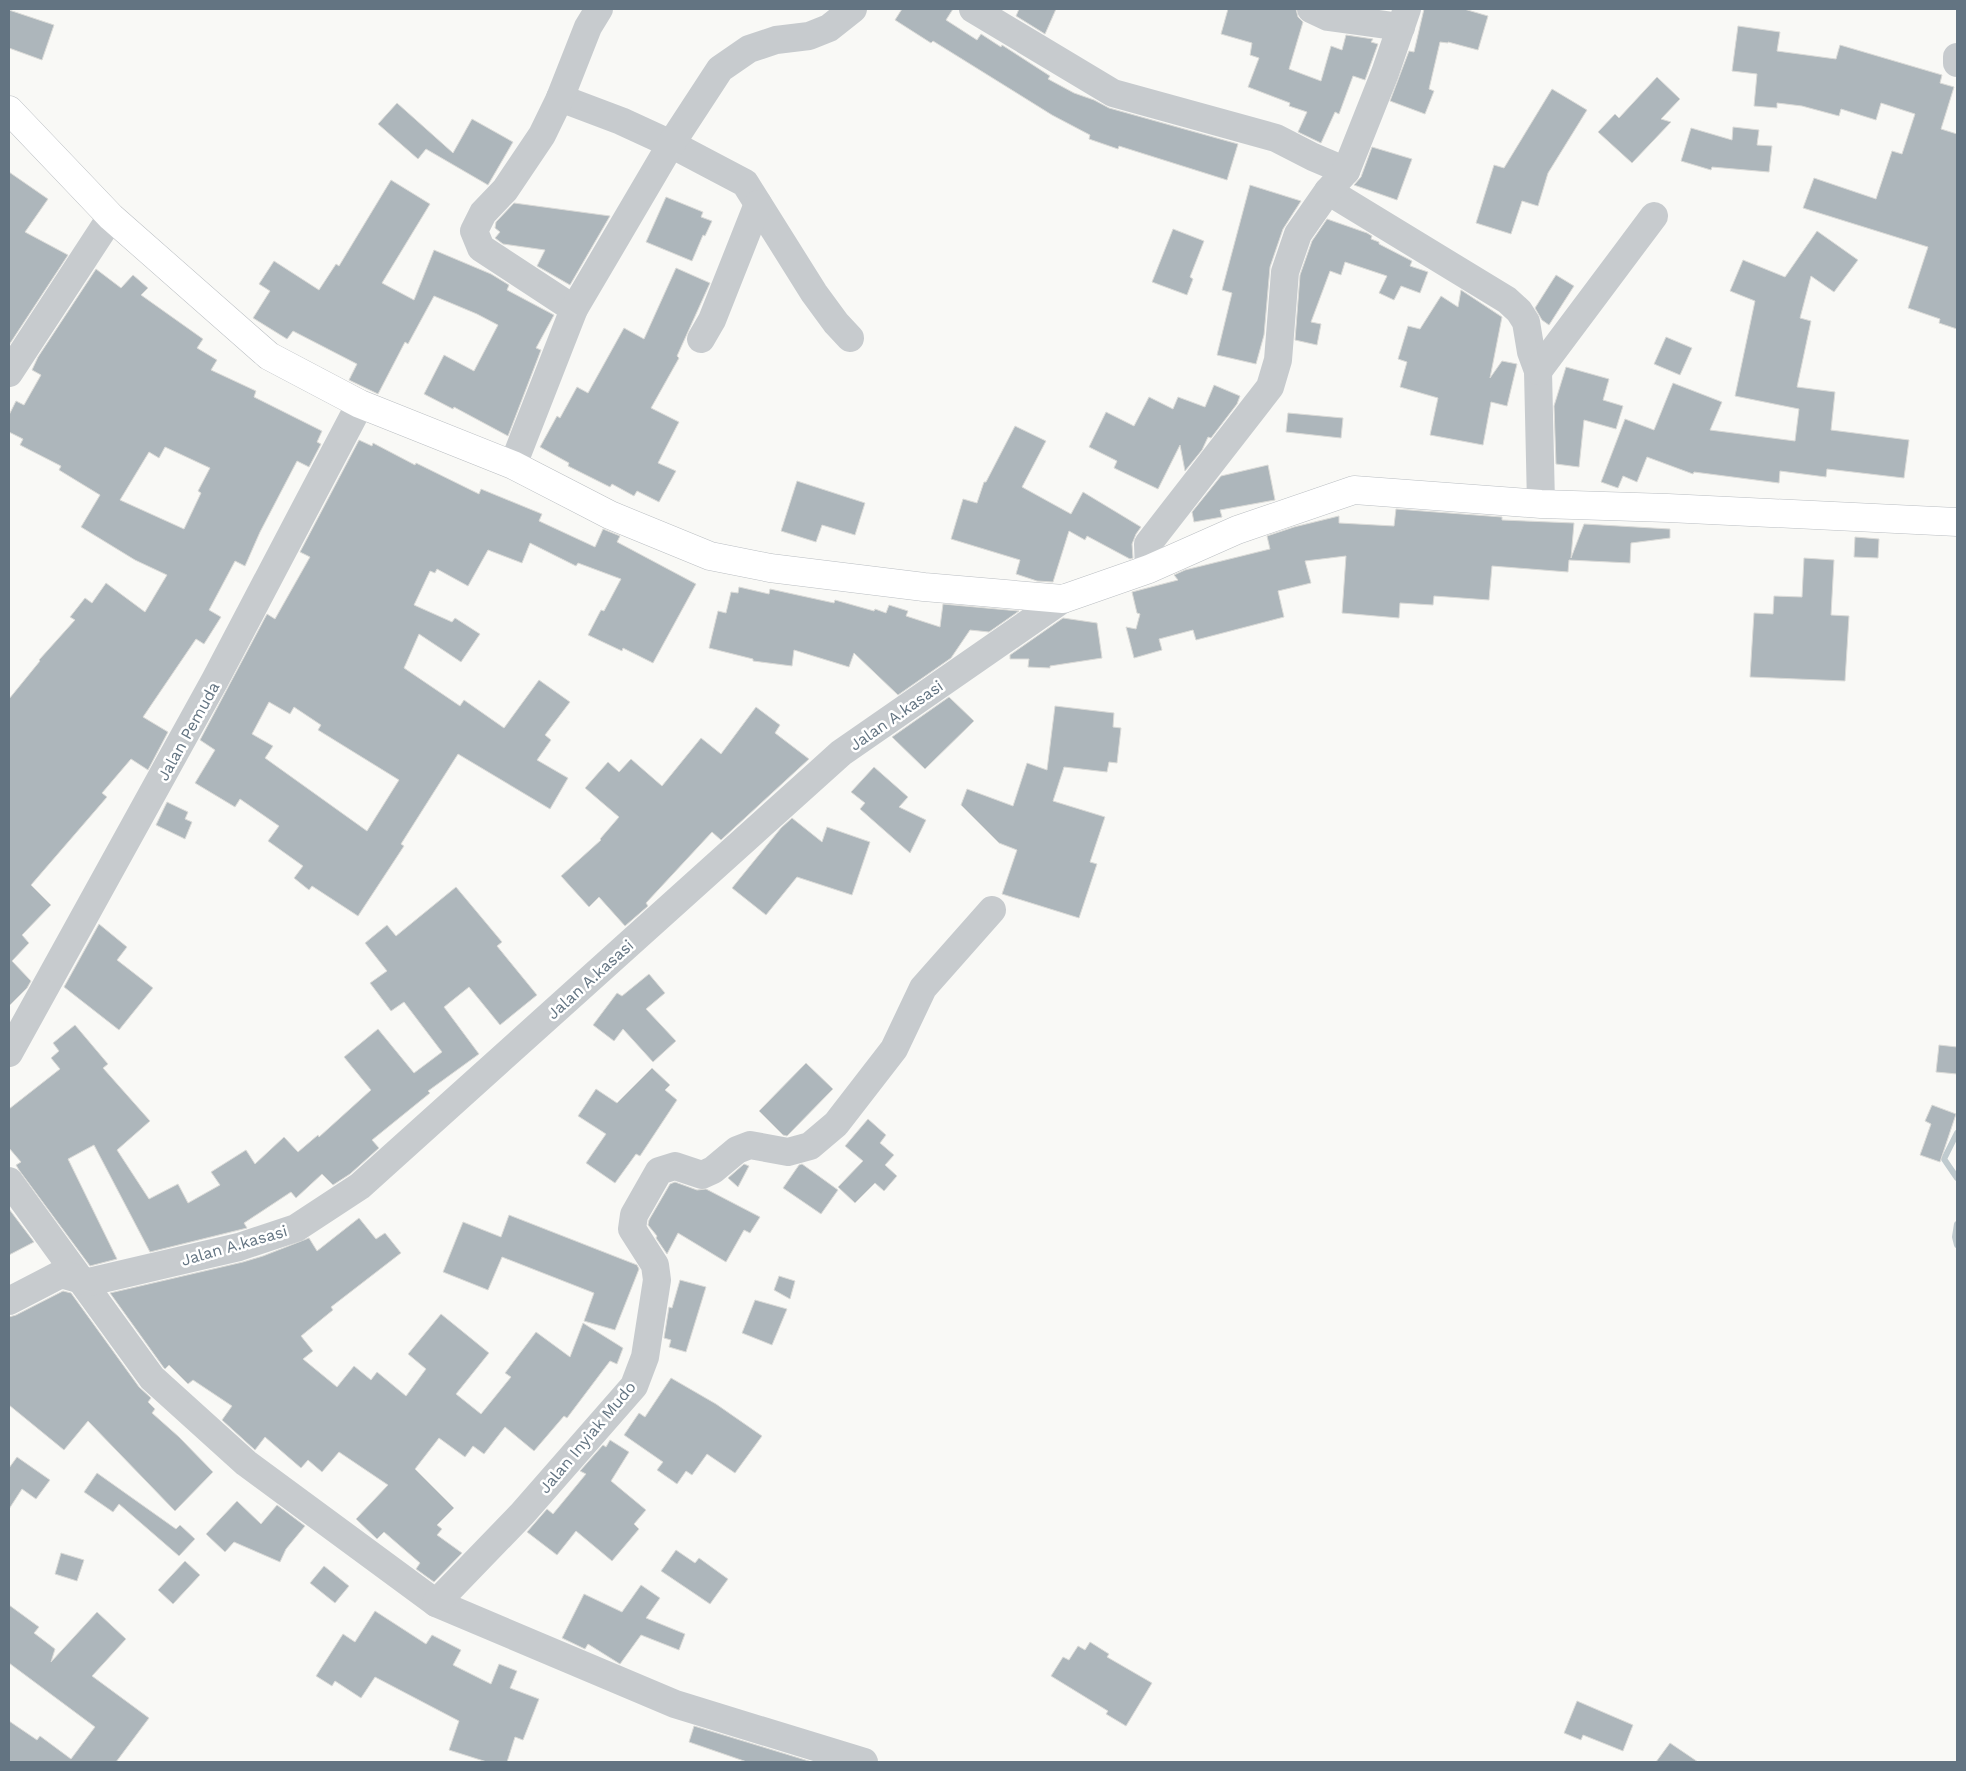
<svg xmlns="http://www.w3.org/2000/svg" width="1966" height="1771" viewBox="0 0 1966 1771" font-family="'Work Sans',sans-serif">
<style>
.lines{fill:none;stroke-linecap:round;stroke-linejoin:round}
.stream{stroke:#bfcace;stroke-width:6}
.building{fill:#adb6bb;stroke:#dbdbd8;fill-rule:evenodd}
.major-casing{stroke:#babec2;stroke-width:29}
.minor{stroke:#c7cbce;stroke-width:28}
.major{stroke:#fff;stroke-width:28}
.labels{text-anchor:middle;stroke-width:5;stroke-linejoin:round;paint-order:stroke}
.street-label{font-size:16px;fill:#637482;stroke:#fff}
</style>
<rect width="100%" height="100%" fill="#f9f9f6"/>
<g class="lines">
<g class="stream">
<polyline points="1957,1133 1944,1159 1957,1178"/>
<polyline points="1957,1224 1955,1237 1957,1245"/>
</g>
</g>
<g class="building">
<polygon points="902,9 953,9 946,20 977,40 981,34 1001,47 1002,45 1050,76 1048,79 1074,93 1094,100 1109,108 1238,144 1227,180 1119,146 1118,149 1089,139 1090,135 1052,115 933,41 931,43 895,20"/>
<polygon points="1019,9 1056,9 1045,34 1016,16"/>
<polygon points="1228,9 1296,9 1298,17 1303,22 1289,69 1321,81 1331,46 1342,50 1346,35 1373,39 1371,42 1378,44 1365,80 1353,76 1339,114 1335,112 1321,143 1298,132 1307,112 1289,106 1290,103 1248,87 1259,58 1250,55 1252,43 1221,34"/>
<polygon points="1424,9 1464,9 1488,16 1478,50 1448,42 1448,43 1440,42 1429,89 1434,91 1425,114 1390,101 1409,51 1414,52"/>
<polygon points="9,10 54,25 42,60 9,48"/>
<polygon points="1738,26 1780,32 1777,51 1836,59 1840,45 1942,75 1940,83 1954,87 1941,129 1957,134 1957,329 1939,323 1940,319 1908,308 1928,247 1803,208 1814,178 1876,199 1892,151 1902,154 1915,114 1881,103 1876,120 1841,109 1839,116 1802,106 1777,103 1777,108 1754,106 1757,74 1732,71"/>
<polygon points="1657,77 1680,99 1661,119 1671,122 1632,163 1598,132 1615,114 1619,118"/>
<polygon points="1552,89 1587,110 1548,173 1538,206 1522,201 1511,234 1476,223 1494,165 1504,168"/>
<polygon points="397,103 453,153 472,119 513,142 488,185 426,149 418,159 378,124"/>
<polygon points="1733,127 1759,130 1757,145 1772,146 1769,172 1712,167 1711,170 1681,161 1691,128 1732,140"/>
<polygon points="1372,147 1412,159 1397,200 1354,185 1361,177"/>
<polygon points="9,172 48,199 25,232 68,255 9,345"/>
<polygon points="391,180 430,204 382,283 414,300 434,250 491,274 509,285 507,290 554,315 536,348 541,350 508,436 454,407 453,409 424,394 444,355 474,371 498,325 477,314 434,296 408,344 405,342 378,394 349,380 357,364 293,331 287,339 253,318 270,291 259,284 274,261 319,290 336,264 339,266"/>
<polygon points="1250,185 1301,201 1283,229 1270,267 1264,335 1256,364 1217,355 1232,293 1222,290"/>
<polygon points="666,197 703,212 701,217 712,221 705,236 703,235 692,261 646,242"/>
<polygon points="514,203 610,216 570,285 537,266 545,250 503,244 495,238 500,232 495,228 496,222"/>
<polygon points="1327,219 1367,233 1372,236 1371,239 1379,242 1379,244 1412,261 1410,266 1428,272 1420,293 1401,286 1394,300 1379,293 1387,276 1345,262 1341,275 1330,271 1311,322 1321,324 1317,345 1295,340 1300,275 1312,241"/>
<polygon points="1173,229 1204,241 1190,277 1193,279 1187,295 1152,282"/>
<polygon points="1817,231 1858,260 1834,292 1811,276 1800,318 1811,321 1797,387 1835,392 1831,430 1909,440 1904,478 1827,469 1826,477 1780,471 1779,483 1694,472 1693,474 1647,457 1637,482 1623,476 1618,488 1601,482 1625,419 1654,430 1673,383 1722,402 1710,430 1795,441 1799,409 1735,396 1755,301 1730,291 1743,260 1785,277"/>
<polygon points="676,268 710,283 677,356 679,358 651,408 679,422 658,463 676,471 659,502 637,491 634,496 612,484 610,487 568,466 569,463 540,447 557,416 560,418 577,387 588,393 624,328 644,339"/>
<path d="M96 269 121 288 133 275 148 288 141 295 203 339 197 348 217 360 211 370 256 391 254 397 322 431 317 442 321 444 309 467 297 461 260 532 245 566 235 561 209 610 221 617 204 644 196 639 143 717 168 732 148 770 131 759 102 793 107 797 31 885 51 905 22 935 29 943 12 961 31 981 27 988 9 1006V699L40 661 39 660 75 620 70 617 85 598 92 603 106 583 145 612 167 575 135 560 81 527 100 495 59 470 61 466 20 445 23 439 9 432V415L16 401 24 405 41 375 32 370 38 357ZM165 447 210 468 198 491 201 493 184 529 120 500 149 452 159 458Z"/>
<polygon points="1556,275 1574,286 1549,325 1542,320 1535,308"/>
<polygon points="1461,290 1502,317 1490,378 1502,361 1517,364 1507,406 1491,402 1483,445 1430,435 1438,398 1400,387 1407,362 1398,359 1408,326 1420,329 1441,296 1458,307"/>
<polygon points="1666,337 1692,348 1680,375 1654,364"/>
<polygon points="1566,367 1609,379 1603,400 1623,406 1616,429 1584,420 1579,467 1556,464 1554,406"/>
<polygon points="1214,385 1240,396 1237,404 1211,438 1208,437 1202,450 1185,471 1180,445 1158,489 1114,468 1117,461 1089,447 1106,412 1134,426 1149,397 1173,409 1178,397 1205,407"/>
<polygon points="1288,413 1343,418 1341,438 1286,432"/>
<polygon points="1015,426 1046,441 1022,487 1071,514 1083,492 1141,527 1136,534 1132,544 1133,558 1130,559 1087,536 1085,540 1069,531 1053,582 1037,581 1016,574 1020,560 951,539 963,499 977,503 984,482 986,482"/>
<path d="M359 440 372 446 373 443 415 465 416 463 479 494 481 489 542 514 539 521 595 547 603 529 620 536 617 542 696 584 653 663 623 648 622 651 588 635 601 610 604 611 621 579 578 563 576 566 530 543 522 563 488 550 468 586 437 569 435 573 430 571 414 605 452 622 455 618 480 634 461 662 419 634 404 668 460 706 464 700 504 728 539 680 570 702 545 735 551 740 537 760 568 778 550 809 458 754 401 844 404 846 358 916 312 886 309 890 294 878 303 866 268 841 279 826 240 799 235 807 195 783 215 750 200 740 267 614 275 619 310 557 300 552ZM269 702 290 714 294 707 321 725 318 730 399 780 367 831 265 758 273 746 252 734Z"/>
<polygon points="1268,465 1275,500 1220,510 1222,517 1194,522 1192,512 1221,476"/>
<polygon points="797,481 865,503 855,535 822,525 816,542 781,531"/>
<polygon points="1396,509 1502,517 1502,520 1574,523 1571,558 1584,524 1670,529 1670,538 1631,543 1630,563 1569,560 1568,572 1492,566 1489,600 1434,596 1433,605 1400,603 1399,618 1342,613 1346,556 1305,561 1311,583 1278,591 1284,617 1196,640 1193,630 1159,639 1162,650 1134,658 1126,627 1136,629 1140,614 1137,613 1132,592 1178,580 1174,575 1185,570 1270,549 1267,536 1294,527 1339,516 1339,523 1394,526"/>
<polygon points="1855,537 1879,539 1878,558 1854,557"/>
<polygon points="1804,558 1834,560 1831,615 1849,616 1845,681 1750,677 1754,613 1773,614 1774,596 1802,597"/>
<polygon points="739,587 769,594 770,589 834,603 835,600 874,611 875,609 886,613 889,605 908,611 906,616 940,627 943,604 1019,611 989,632 970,630 951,658 898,695 854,653 849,667 794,650 792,666 753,661 753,659 709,648 718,611 726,613 731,592 738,593"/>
<polygon points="1063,618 1097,623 1102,658 1050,666 1050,668 1028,667 1029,659 1010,659 1010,655"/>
<polygon points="949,697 974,721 925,769 892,737"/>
<polygon points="1055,706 1114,713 1113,727 1121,728 1117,763 1109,762 1107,772 1064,767 1053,801 1105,817 1090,862 1097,864 1079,918 1002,894 1017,850 999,843 961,805 967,789 1013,806 1027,763 1047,770"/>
<polygon points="756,707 780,725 775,733 809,759 721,840 712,832 646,903 648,906 625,926 599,897 589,907 561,876 601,840 600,839 619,817 585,788 608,762 619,772 631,759 662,786 701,738 721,754"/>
<polygon points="874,767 908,797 899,807 926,820 910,853 860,809 865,803 851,792"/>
<polygon points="167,802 188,812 185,819 192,822 185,839 156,825"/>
<polygon points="792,818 822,842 827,827 870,842 852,895 797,877 766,915 732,888 781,828"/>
<polygon points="456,887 502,942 497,946 537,995 500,1025 469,987 444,1007 479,1054 428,1091 430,1093 372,1140 379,1148 350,1174 333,1185 322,1174 296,1198 291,1192 244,1223 247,1228 150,1252 94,1145 68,1159 117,1259 90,1266 19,1170 16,1165 21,1162 9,1148 9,1109 60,1069 51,1058 59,1051 53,1043 75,1025 108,1064 103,1068 150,1121 117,1150 149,1199 178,1184 188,1203 220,1185 211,1172 246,1150 255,1164 284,1137 298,1152 318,1135 319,1137 371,1090 344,1057 378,1029 414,1073 442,1052 404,1002 391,1011 370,983 387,971 365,943 387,925 396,936"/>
<polygon points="99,924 127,947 117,960 153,988 119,1030 64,987"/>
<polygon points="649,974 665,993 646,1009 676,1041 653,1062 623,1029 614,1041 593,1025 617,993 622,996"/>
<polygon points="1939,1045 1957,1047 1957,1074 1936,1072"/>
<polygon points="806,1063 833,1089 787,1136 783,1135 759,1111"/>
<polygon points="652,1068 670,1085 665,1090 677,1100 640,1156 636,1154 615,1183 586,1163 606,1134 578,1116 596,1089 617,1103"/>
<polygon points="1932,1105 1956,1114 1940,1162 1920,1155 1931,1124 1925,1121"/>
<polygon points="868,1119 886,1135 880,1143 894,1155 885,1165 897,1176 884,1191 875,1183 855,1203 838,1187 863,1161 845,1146"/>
<polygon points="744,1164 749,1166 738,1187 728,1178"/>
<polygon points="802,1164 838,1190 821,1214 783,1188 799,1165"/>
<polygon points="675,1182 697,1190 706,1189 760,1217 750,1233 744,1230 726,1262 678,1233 667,1254 656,1238 657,1236 648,1225 649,1220 670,1184"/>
<polygon points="9,1209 34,1242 9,1255"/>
<polygon points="509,1215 637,1265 639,1269 615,1330 584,1321 594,1293 502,1257 488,1290 443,1272 463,1222 501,1237"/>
<polygon points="359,1218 376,1239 385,1233 401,1253 331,1307 333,1310 301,1336 313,1351 303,1359 337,1387 354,1366 371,1380 377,1372 406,1396 426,1369 408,1354 441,1314 489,1353 456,1394 481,1414 511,1377 505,1373 536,1332 570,1357 583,1323 623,1348 617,1364 610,1361 567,1418 564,1416 534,1451 505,1427 484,1454 473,1446 465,1457 439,1438 415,1469 454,1508 437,1525 442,1529 437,1535 462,1553 434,1582 416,1569 420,1563 384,1532 377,1539 356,1519 388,1485 339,1452 322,1472 308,1460 301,1468 265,1437 255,1450 222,1420 232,1406 193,1380 188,1384 169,1365 165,1369 164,1368 110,1293 243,1262 263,1256 309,1238 317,1251"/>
<polygon points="779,1276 795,1281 790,1299 774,1290"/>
<polygon points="680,1280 706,1287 686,1352 669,1347 671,1340 664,1338 669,1307 672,1308"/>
<polygon points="63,1291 71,1293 139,1387 151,1398 148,1402 155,1409 152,1413 179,1437 213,1472 175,1511 88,1421 64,1450 9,1405 9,1317 16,1315"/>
<polygon points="755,1300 787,1309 772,1345 742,1333"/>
<polygon points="671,1378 716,1404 762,1436 735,1473 707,1454 692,1475 686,1471 677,1484 657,1470 663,1462 624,1435 639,1413 645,1417"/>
<polygon points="610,1440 629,1452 611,1481 646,1510 634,1524 639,1529 612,1561 576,1531 557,1555 527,1532 547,1509 553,1514 586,1474 580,1471 603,1445 606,1447"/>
<polygon points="17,1457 50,1480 36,1499 22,1489 9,1509 9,1468"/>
<polygon points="97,1473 176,1529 180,1525 195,1539 179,1556 119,1504 113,1512 84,1492"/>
<polygon points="237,1501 261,1524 277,1505 305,1526 286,1549 280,1562 234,1542 225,1552 206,1534"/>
<polygon points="676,1550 695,1563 699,1558 728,1579 710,1604 661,1571"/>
<polygon points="61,1553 84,1560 77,1581 55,1574"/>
<polygon points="185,1561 200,1575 173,1604 158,1590"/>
<polygon points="324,1566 349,1586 335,1603 310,1583"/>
<polygon points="641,1585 660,1598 646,1618 685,1634 679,1650 641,1635 620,1664 588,1644 585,1649 562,1638 584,1594 622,1612"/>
<polygon points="9,1605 39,1627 34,1633 55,1649 51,1662 97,1612 126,1639 92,1676 149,1718 116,1762 9,1762 9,1721 37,1740 40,1736 71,1759 95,1727 9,1663"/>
<polygon points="375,1611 426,1644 432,1635 461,1650 453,1665 491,1684 499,1664 517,1671 510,1688 539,1699 523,1740 515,1737 507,1762 487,1762 449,1750 459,1721 375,1677 361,1698 335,1681 332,1686 316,1676 343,1634 355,1642"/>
<polygon points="1090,1642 1109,1654 1107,1657 1152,1683 1126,1726 1106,1714 1108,1711 1051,1676 1063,1657 1069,1660 1078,1646 1085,1650"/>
<polygon points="1577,1701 1633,1725 1623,1751 1583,1735 1581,1740 1564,1733"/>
<polygon points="694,1726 812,1762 747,1762 689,1742"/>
<polygon points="1670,1743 1698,1762 1656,1762"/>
</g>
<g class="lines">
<defs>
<polyline id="major" points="9,110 111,217 269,356 360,404 513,465 610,515 710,556 770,568 924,587 1063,599 1149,569 1237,530 1354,490 1541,504 1668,508 1957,522"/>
</defs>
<use href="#major" class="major-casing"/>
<g class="minor">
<polyline points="973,9 1113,93 1276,138 1313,157 1346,171"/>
<polyline points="1311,9 1328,17 1401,27"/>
<polyline points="1957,57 1957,63"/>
<polyline points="560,98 621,121 671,144 745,183 814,293 836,323 850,338"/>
<polyline points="1328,191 1507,300 1519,311 1526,322 1531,352 1538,371 1541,504"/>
<polyline points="574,309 481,248 474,231 483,213 505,190 542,135 560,98 588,27 599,9"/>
<polyline points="701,339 712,320 758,204"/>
<polyline points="1538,371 1654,216"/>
<polyline points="9,373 111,217"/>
<polyline points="513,465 574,309 671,144 720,69 749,49 776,40 809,36 829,28 853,9"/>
<polyline points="1149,569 1148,544 1270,387 1278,360 1285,272 1298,234 1328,191 1346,171 1385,73 1407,9"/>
<polyline points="9,1053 215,680 360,404"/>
<polyline points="9,1181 152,1378 246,1463 436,1603 675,1704 864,1762"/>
<polyline points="9,1301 61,1274 89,1282 239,1247 296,1228 360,1186 841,753 1063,599"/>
<polyline points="436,1603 522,1514 634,1386 645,1357 657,1280 655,1265 632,1229 634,1215 659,1171 675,1166 702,1175 713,1170 737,1150 750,1145 788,1152 810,1146 836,1124 894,1049 923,988 992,910"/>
</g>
<use href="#major" class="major"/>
</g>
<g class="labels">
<g class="street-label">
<text transform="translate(896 715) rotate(-35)" y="6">Jalan A.kasasi</text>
<text transform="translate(188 731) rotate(-61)" y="6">Jalan Pemuda</text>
<text transform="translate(590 979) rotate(-42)" y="6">Jalan A.kasasi</text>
<text transform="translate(234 1245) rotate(-16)" y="6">Jalan A.kasasi</text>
<text transform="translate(587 1437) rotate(-50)" y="6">Jalan Inyiak Mudo</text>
</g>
</g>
<rect width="1966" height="1771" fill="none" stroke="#637482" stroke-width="20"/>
</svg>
